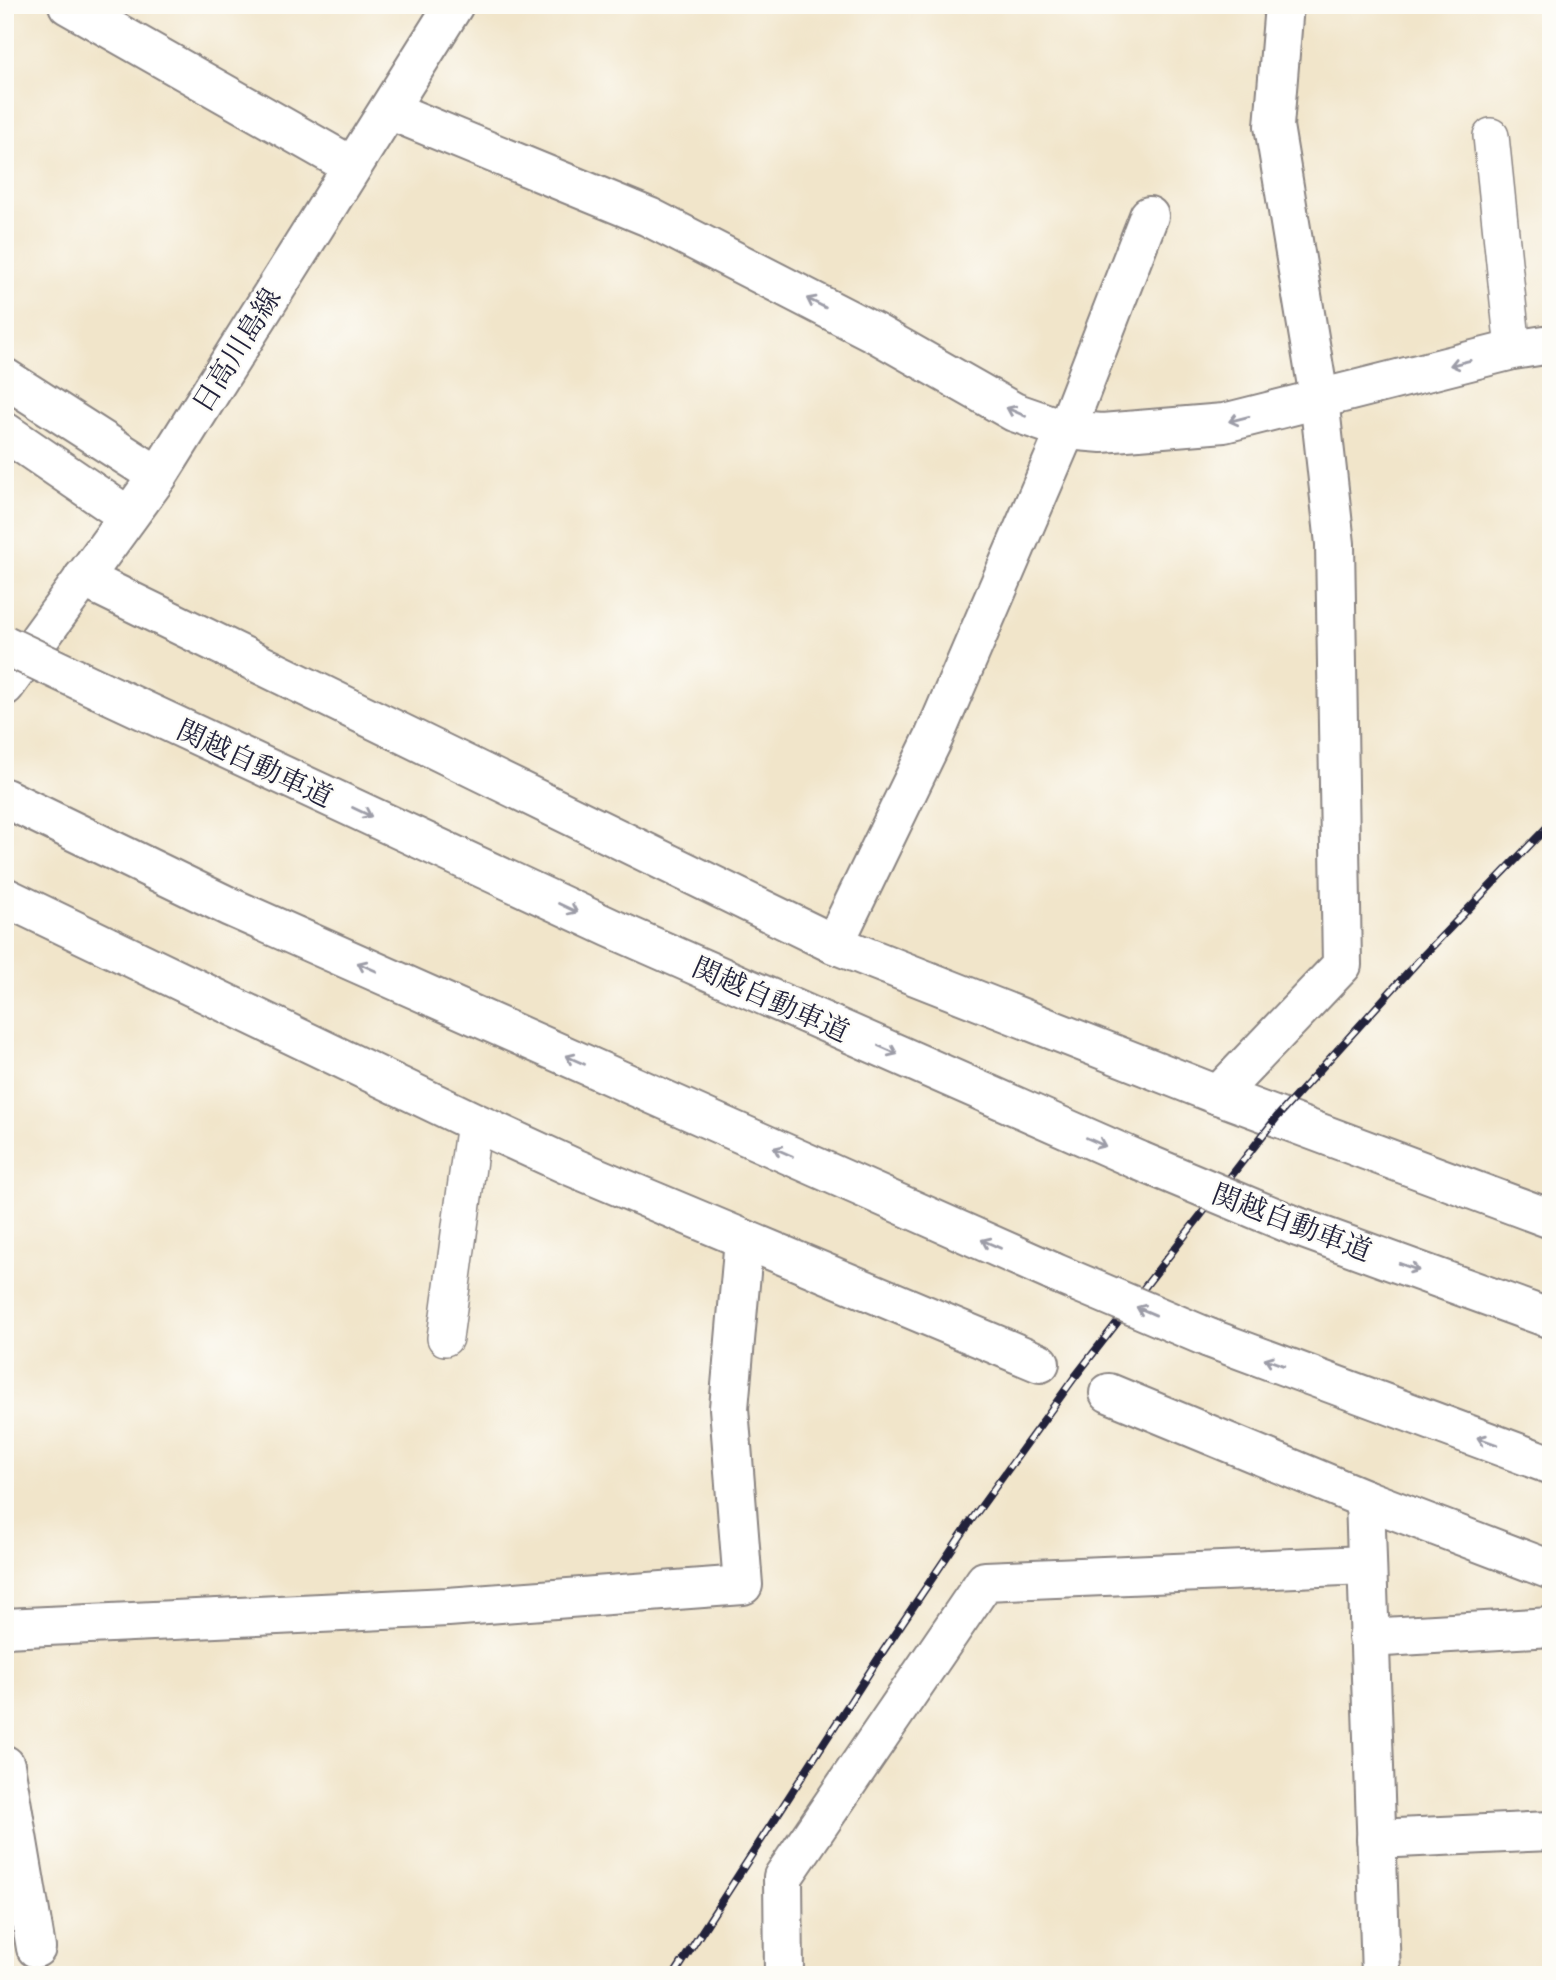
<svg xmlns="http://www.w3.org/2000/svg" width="1556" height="1980" viewBox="0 0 1556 1980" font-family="'Old Standard TT','Noto Serif JP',serif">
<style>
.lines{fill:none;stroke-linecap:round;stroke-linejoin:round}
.lane-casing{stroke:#8a8482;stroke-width:38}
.street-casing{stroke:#8a8482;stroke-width:42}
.primary-casing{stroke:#8a8482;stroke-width:42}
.highway-casing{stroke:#8a8482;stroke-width:42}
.lane{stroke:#fff;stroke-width:35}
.street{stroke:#fff;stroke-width:38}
.primary{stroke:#fff;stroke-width:38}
.highway{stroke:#fff;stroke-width:38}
.rail-casing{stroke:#22223b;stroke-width:8}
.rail{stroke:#fdfcf7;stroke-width:5;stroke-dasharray:16;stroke-linecap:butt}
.highway-bridge-casing{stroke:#8a8482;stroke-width:42;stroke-linecap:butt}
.highway-bridge{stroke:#fff;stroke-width:38}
.oneway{stroke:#9c9ca7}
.labels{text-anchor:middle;stroke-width:5;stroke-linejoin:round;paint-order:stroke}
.street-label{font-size:28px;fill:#22223b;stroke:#fdfcf7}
</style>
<rect width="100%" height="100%" fill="#fdfcf7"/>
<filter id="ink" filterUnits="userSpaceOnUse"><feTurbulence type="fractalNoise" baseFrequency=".0143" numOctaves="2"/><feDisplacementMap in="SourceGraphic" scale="14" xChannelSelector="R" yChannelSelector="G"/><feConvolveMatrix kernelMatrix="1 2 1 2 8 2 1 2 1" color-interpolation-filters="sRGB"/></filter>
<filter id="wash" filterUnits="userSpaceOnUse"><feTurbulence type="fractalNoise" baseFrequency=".00686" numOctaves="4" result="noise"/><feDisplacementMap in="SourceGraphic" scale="28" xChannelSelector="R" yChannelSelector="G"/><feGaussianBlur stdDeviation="1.57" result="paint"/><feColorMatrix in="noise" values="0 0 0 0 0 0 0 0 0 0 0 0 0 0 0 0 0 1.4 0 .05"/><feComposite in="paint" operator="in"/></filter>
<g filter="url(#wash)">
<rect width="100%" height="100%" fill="#f1e5ca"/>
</g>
<g filter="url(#ink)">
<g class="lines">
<defs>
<g id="lane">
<polyline points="1491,136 1513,350"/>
<polyline points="445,1338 474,1122"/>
</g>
<g id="street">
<polyline points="68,5 352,166"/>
<polyline points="389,110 649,217 875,333 1014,412 1066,430 1102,433 1224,423 1513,350 1551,344"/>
<polyline points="5,378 158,476"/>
<polyline points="5,432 128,516"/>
<polyline points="83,578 834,944 1218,1095 1551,1219"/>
<polyline points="5,897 474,1122 570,1166 1040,1363"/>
<polyline points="834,944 934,737 1066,430 1149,216"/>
<polyline points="1218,1095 1342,965 1335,544 1319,398 1274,126 1284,5"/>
<polyline points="1109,1393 1365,1499 1551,1570"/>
<polyline points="1365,1499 1381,1975"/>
<polyline points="5,1628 448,1607 743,1585 729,1408 744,1239"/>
<polyline points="1368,1638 1551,1627"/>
<polyline points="5,1765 36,1948"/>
<polyline points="1376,1839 1551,1831"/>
<polyline points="784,1975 783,1877 985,1581 1366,1565"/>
</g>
<polyline id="primary" points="5,686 158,476 454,5"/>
<g id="highway">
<polyline points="100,690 611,928 1140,1161"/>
<polyline points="5,798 230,907 1053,1272"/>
<polyline points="1298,1227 1551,1319"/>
<polyline points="1209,1338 1551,1465"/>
</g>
</defs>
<use href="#lane" class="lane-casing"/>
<use href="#street" class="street-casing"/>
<use href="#primary" class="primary-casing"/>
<use href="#highway" class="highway-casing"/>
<use href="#lane" class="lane"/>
<use href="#street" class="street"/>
<use href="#primary" class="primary"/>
<use href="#highway" class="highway"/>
<defs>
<polyline id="rail" points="674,1975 878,1659 970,1522 1074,1378 1277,1117 1419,960 1551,823"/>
</defs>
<use href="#rail" class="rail-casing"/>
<use href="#rail" class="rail"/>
<defs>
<g id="highway-bridge">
<polyline points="5,645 100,690"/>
<polyline points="1140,1161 1298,1227"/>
<polyline points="1053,1272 1209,1338"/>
</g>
</defs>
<use href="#highway-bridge" class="highway-bridge-casing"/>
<use href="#highway-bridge" class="highway-bridge"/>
</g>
<defs><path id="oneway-shaft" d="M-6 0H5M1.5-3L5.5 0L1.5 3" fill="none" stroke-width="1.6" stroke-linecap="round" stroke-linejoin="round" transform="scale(1.75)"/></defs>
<g class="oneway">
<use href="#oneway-shaft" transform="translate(816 303) rotate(-153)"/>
<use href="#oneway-shaft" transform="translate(1460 363) rotate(166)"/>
<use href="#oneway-shaft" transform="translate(1016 412) rotate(-156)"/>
<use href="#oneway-shaft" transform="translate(1239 419) rotate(166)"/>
<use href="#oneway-shaft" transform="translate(362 812) rotate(25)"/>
<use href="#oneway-shaft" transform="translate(568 908) rotate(25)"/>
<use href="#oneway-shaft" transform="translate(367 967) rotate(-156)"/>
<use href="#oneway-shaft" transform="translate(888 1050) rotate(24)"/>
<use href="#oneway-shaft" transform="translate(575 1060) rotate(-156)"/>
<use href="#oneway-shaft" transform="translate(1096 1142) rotate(24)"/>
<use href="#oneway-shaft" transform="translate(783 1152) rotate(-156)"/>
<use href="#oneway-shaft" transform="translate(991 1244) rotate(-156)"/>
<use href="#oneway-shaft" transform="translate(1409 1267) rotate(20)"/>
<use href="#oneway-shaft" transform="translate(1146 1311) rotate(-157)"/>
<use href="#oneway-shaft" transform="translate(1274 1362) rotate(-160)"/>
<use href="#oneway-shaft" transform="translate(1487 1441) rotate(-160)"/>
</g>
</g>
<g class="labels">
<g class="street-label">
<text transform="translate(236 350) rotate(-58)" y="10">日高川島線</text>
<text transform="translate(255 763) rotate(25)" y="10">関越自動車道</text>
<text transform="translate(771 999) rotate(24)" y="10">関越自動車道</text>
<text transform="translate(1292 1222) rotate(21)" y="10">関越自動車道</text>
</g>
</g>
<rect width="1556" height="1980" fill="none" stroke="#fdfcf7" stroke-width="28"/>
</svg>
